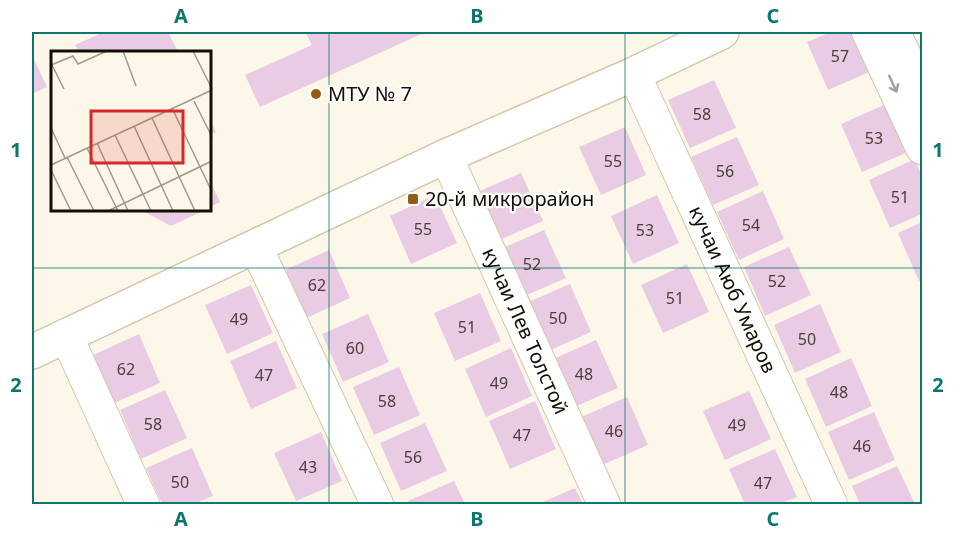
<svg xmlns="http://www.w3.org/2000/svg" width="954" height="536" viewBox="0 0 954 536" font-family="'Noto Sans',sans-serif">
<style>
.building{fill:#e9cce3}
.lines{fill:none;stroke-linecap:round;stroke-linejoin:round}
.minor-casing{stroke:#d5c6a8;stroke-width:34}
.major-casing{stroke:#d5c6a8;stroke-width:36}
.minor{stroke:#fff;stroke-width:32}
.major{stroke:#fff;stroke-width:33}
.oneway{stroke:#a19f9b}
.grid{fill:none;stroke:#0f766e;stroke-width:1.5;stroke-opacity:0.55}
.poi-dot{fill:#925b14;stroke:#fff;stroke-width:2}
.labels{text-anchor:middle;stroke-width:4.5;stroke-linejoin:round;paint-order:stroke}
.number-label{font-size:16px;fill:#483e3c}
.poi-label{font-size:20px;fill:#130e04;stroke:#fff;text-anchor:start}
.street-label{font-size:20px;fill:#130e04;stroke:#fff}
.inset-road{fill:none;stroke:#9f9a8e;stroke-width:1.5}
.view{fill:#d62828;fill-opacity:0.15;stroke:#d62828;stroke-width:3}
.inset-edge{fill:none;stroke:#130e04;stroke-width:3}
.neatline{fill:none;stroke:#0f766e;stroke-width:2}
.grid-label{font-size:20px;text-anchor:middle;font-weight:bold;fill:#0f766e}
</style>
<rect width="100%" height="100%" fill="#fdf7ea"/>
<g class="building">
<polygon points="104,32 168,32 178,52 79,52 75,45"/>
<polygon points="305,32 331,32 333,35 339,32 426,32 260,107 245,75 312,45"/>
<polygon points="831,32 857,32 874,70 828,90 807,42"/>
<polygon points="32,55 47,87 32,94"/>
<polygon points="714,80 736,128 690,148 668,100"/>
<polygon points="886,104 908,152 862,172 841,124"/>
<polygon points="210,120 216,132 210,134"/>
<polygon points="625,127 646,175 601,195 579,147"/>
<polygon points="737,137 759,185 713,205 691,157"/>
<polygon points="915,159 922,177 922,214 890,228 869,180"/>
<polygon points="521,173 543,221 497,241 475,193"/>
<polygon points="210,181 220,202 210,207"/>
<polygon points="763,191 784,239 739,260 717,212"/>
<polygon points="435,195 457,243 411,264 390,216"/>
<polygon points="657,195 679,243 633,264 611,216"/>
<polygon points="141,210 205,210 171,226"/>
<polygon points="922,222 922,280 919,281 898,233"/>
<polygon points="544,230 566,278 520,298 498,250"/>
<polygon points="789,247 811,295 765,316 744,267"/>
<polygon points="329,250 350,298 304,319 283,271"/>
<polygon points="687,264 709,312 663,333 641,285"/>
<polygon points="570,284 591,332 546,352 524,304"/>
<polygon points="251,285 273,333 227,354 205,305"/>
<polygon points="480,293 501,341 455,361 434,313"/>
<polygon points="820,304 841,352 795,373 774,325"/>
<polygon points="368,314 389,362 343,382 322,334"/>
<polygon points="139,334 160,383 114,403 93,355"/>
<polygon points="596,340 618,388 572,408 551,360"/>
<polygon points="276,341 297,388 251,409 230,361"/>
<polygon points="511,348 532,396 486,417 465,369"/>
<polygon points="851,358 872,406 826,427 805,379"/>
<polygon points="399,367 420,415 374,435 353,387"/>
<polygon points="165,390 187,438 141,459 120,410"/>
<polygon points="749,391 771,439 725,460 703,411"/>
<polygon points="627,397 648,445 602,465 581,417"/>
<polygon points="535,401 556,449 510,469 489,421"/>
<polygon points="874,412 895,460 849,480 828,432"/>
<polygon points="425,423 447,471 401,491 380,443"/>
<polygon points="321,432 342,481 296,501 274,453"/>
<polygon points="192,448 213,496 194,504 162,504 146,468"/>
<polygon points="775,449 797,497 779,504 745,504 729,469"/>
<polygon points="897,466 915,504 860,504 852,486"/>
<polygon points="454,481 465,504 410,504 408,501"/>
<polygon points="575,488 583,504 538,504"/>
</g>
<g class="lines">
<defs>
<g id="minor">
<polyline points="868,32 922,148"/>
<polyline points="894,32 922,92"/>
<path id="s1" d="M634 74 831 504"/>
<path id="s2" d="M446 156 604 504"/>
<polyline points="256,247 377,504"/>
<polyline points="66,335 143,504"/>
</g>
<polyline id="major" points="32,352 446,156 634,74 722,32"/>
</defs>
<use href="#minor" class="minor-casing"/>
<use href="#major" class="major-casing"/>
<use href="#minor" class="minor"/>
<use href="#major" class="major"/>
</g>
<defs><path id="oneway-shaft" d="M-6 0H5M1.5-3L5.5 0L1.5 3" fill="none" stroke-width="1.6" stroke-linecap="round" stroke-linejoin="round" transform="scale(1.5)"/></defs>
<use class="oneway" href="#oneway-shaft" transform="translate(893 84) rotate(65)"/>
<path class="grid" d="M329 32V504M625 32V504M32 268H922"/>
<g class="poi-dot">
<circle cx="316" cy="94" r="6"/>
<rect x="407" y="193" width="12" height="12" rx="3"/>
</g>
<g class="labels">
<g class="number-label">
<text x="840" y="62">57</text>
<text x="702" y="120">58</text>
<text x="874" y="144">53</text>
<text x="613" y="167">55</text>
<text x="725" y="177">56</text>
<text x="900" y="203">51</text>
<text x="751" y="231">54</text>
<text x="423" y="235">55</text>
<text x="645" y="236">53</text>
<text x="532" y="270">52</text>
<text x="777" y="287">52</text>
<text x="317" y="291">62</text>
<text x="675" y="304">51</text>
<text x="558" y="324">50</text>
<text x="239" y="325">49</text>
<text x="467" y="333">51</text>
<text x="807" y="345">50</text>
<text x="355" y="354">60</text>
<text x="126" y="375">62</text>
<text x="584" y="380">48</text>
<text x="264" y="381">47</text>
<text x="499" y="389">49</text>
<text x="839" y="398">48</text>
<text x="387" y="407">58</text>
<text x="153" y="430">58</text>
<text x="737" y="431">49</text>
<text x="614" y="437">46</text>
<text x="522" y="441">47</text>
<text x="862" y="452">46</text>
<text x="413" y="463">56</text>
<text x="308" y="473">43</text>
<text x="180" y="488">50</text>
<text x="763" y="489">47</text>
</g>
<g class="poi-label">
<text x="328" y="101">МТУ № 7</text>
<text x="425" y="206">20-й микрорайон</text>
</g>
<g class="street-label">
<text dy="7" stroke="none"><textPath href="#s1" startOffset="237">кучаи Аюб Умаров</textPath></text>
<text dy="7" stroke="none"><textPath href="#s2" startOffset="192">кучаи Лев Толстой</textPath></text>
</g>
</g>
<g transform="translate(51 51)">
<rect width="160" height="160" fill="#fdf7ea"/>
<path class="inset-road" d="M72 0 85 35M142 0 161 38M0 14 22 5 27 13 56 0M1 14 13 38M143 50 161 86M121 57 161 141M101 67 144 160M83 75 122 160M0 77 14 107M64 84 100 160M46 92 77 160M36 97 67 160M16 106 43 160M0 114 161 39M0 119 20 160M57 160 161 110"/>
<path class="view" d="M40 60H132V112H40Z"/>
<rect width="160" height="160" class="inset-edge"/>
</g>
<rect width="954" height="536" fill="none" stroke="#ffffff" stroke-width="66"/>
<rect x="33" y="33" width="888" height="470" class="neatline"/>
<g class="grid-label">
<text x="181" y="23">A</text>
<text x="477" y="23">B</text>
<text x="773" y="23">C</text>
<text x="16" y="157">1</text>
<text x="938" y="157">1</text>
<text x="16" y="392">2</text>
<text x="938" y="392">2</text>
<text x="181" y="526">A</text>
<text x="477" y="526">B</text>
<text x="773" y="526">C</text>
</g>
</svg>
